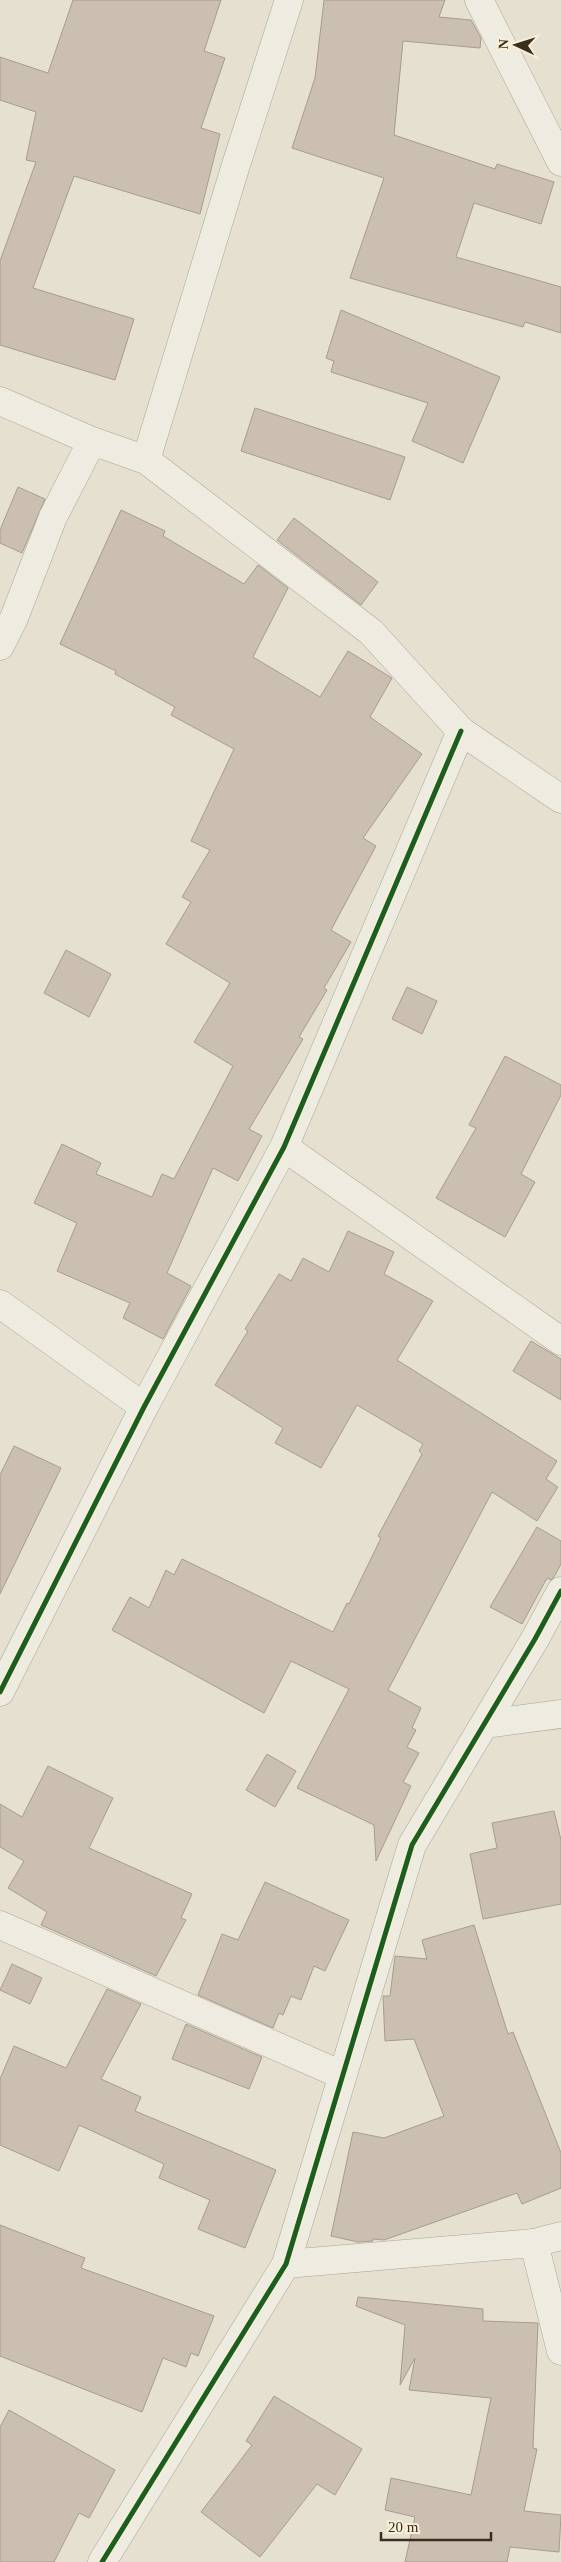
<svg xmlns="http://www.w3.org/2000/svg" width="561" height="2562" viewBox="0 0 561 2562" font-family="Georgia,serif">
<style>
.building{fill:#cabfb0;stroke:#a79c8e}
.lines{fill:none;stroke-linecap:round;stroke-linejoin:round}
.minor-casing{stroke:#aca598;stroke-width:29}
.minor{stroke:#eeebe1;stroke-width:28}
.cycleway-casing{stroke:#f7efd6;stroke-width:8}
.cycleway{stroke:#1b5e20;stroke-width:5}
</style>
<rect width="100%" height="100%" fill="#e6e0d0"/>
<g class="building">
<polygon points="73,0 221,0 204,51 225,58 201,128 220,134 200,214 74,176 33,288 134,319 115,380 0,345 0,261 36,162 26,160 36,112 0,100 0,57 48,73"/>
<polygon points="324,0 445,0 439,17 471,20 481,38 480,48 403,41 394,135 495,169 497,164 554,182 541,224 474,203 456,257 561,287 561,333 525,322 523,327 350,278 384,178 292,148 315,78"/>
<polygon points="341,310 500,377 463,463 412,441 428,403 331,372 334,361 326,358"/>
<polygon points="255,408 405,457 390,500 241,451"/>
<polygon points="18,487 45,499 22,553 0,543 0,530"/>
<polygon points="121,510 165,531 163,536 244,584 258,565 288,588 253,657 320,697 348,651 392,678 370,717 422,754 363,838 376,846 331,930 351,942 324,988 327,990 299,1037 303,1039 249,1129 262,1136 238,1181 213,1168 167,1273 191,1286 163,1339 123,1318 130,1303 57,1271 77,1223 34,1203 62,1144 101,1163 96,1174 152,1197 162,1174 174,1179 233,1066 194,1042 230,983 166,944 191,902 182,897 210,850 191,841 234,749 171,715 175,707 115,674 116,671 60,644"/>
<polygon points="294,518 378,582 361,605 277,540"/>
<polygon points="66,950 111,974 89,1017 44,993"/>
<polygon points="407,987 437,1001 422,1034 392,1019"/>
<polygon points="505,1056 561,1085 561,1095 521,1174 535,1182 505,1237 436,1198 476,1128 469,1125"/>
<polygon points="348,1231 394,1252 384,1274 433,1301 397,1360 557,1461 546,1479 558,1487 537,1521 492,1492 388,1690 421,1708 412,1728 416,1730 407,1747 419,1753 403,1782 411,1786 376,1861 374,1825 297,1788 349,1689 291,1661 264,1713 112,1630 130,1597 149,1608 166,1570 174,1575 182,1559 333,1632 347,1603 349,1604 381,1538 378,1536 422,1454 419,1451 423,1444 357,1405 321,1468 275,1443 283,1428 215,1385 248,1331 245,1329 279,1274 291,1281 303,1258 329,1272"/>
<polygon points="531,1341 561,1359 561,1400 513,1371"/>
<polygon points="14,1446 61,1468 0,1594 0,1475"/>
<polygon points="537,1527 561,1541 561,1564 554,1577 551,1580 547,1578 522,1624 490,1607"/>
<polygon points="267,1754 296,1771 275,1807 246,1790"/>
<polygon points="48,1766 113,1798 89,1848 192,1894 181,1918 186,1920 156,1976 41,1925 47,1912 8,1888 24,1861 0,1847 0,1804 22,1817"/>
<polygon points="554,1811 561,1840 561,1904 483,1919 470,1854 497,1848 492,1823"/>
<polygon points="265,1882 349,1920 325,1971 314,1966 301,2000 291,1996 283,2015 279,2013 273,2028 198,1995 222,1934 238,1940"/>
<polygon points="474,1925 508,2034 513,2032 561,2153 561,2188 522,2204 517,2193 384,2240 373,2239 373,2241 358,2242 331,2236 353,2132 384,2138 444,2116 414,2039 385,2041 383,1996 390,1996 395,1956 427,1959 422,1940"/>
<polygon points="12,1964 42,1978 30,2004 0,1990"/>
<polygon points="107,1989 141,2004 101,2079 141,2097 135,2111 276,2170 245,2248 198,2229 210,2200 159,2178 164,2164 79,2125 59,2171 0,2145 0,2079 14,2046 66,2068"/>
<polygon points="186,2024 262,2057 249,2089 172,2059"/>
<polygon points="0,2225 85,2258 81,2268 214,2316 198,2356 191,2353 186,2367 163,2358 142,2412 0,2356"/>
<polygon points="358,2297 483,2309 483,2321 538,2323 533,2448 537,2449 524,2511 561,2515 559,2552 510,2547 507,2562 405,2562 415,2517 385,2510 391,2478 471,2495 491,2398 409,2390 415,2358 400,2385 405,2325 356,2306"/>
<polygon points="274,2396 362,2449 335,2495 317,2484 260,2557 201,2512 252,2445 246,2441"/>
<polygon points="9,2410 115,2470 89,2518 79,2513 54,2562 0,2562 0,2427"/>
</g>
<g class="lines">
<defs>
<g id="minor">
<polyline points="479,0 561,162"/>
<polyline points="0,401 92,441"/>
<polyline points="146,460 235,168 289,0"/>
<polyline points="0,646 14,618 53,517 92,441 146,460 371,632 461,731 561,799"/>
<polyline points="284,1147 561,1341"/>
<polyline points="0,1304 144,1407"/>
<polyline points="0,1692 144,1407 284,1147 461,731"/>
<polyline points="485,1724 561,1714"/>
<polyline points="0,1925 342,2075"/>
<polyline points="561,2236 534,2243 561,2351"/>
<polyline points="286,2264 534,2243"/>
<polyline points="102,2562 286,2264 412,1845 535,1639 561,1591"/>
</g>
</defs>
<use href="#minor" class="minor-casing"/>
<use href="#minor" class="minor"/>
<defs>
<g id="cycleway">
<polyline points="0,1692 144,1407 284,1147 461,731"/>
<polyline points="102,2562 286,2264 412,1845 535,1639 561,1591"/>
</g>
</defs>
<use href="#cycleway" class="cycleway-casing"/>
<use href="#cycleway" class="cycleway"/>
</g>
<g transform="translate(516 45) rotate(274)" stroke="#f7efd6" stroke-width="4" paint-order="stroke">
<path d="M0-4L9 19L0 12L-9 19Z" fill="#3c2e1f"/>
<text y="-8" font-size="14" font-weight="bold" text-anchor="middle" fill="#3c2e1f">N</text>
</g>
<path d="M381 2532v8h110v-8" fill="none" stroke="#3c2e1f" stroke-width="2.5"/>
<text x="388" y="2532" font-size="15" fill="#3c2e1f" stroke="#f7efd6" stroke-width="4" paint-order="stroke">20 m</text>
</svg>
